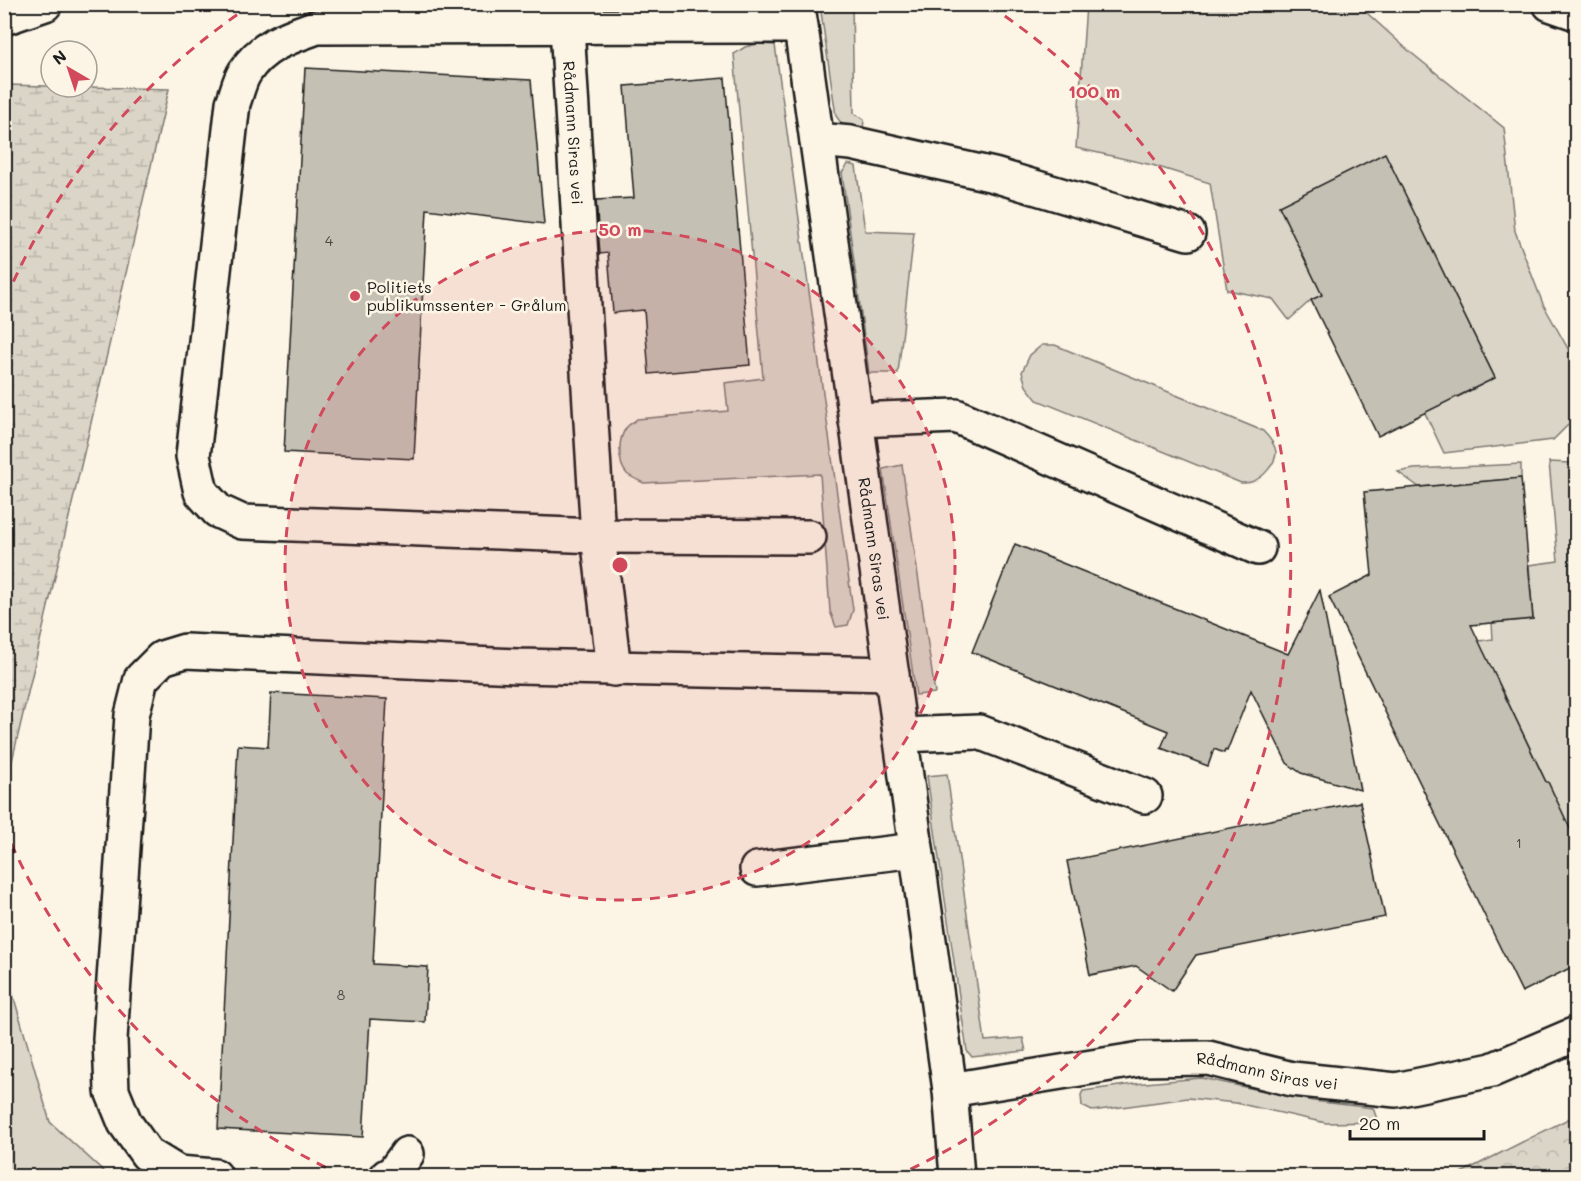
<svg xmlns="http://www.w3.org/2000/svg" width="1581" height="1181" viewBox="0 0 1581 1181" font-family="Mali,sans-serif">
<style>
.green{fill:#dbd5c8;stroke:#7c7872;stroke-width:1.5}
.forest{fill:url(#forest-crowns);stroke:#7c7872;stroke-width:1.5}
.wetland{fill:url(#wetland-marsh);stroke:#7c7872;stroke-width:1.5}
.building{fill:#c4c0b3;stroke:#1c1c1c;stroke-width:1.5}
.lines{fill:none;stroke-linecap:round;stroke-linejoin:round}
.minor-casing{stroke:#1c1c1c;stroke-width:38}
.major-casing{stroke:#1c1c1c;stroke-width:38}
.minor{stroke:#fcf5e5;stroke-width:33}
.major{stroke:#fcf5e5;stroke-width:33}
.ring{fill:none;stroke:#d1495b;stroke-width:3;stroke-dasharray:10 8}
.poi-dot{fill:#d1495b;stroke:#fcf5e5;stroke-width:2}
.labels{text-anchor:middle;stroke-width:5;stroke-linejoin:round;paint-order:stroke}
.number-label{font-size:14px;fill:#464542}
.street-label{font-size:16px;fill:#1c1c1c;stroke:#fcf5e5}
.poi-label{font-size:16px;fill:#1c1c1c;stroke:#fcf5e5;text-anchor:start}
.centre{fill:#d1495b;stroke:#fcf5e5;stroke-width:3}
.ring-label{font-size:18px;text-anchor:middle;font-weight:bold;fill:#d1495b;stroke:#fcf5e5;stroke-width:5;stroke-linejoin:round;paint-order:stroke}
</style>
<defs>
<pattern id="forest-crowns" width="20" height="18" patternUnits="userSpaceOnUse" patternTransform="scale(1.5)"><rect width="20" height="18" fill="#dbd5c8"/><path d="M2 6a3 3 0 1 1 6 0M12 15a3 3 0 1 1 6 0" fill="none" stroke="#bbb6ab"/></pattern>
<pattern id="wetland-marsh" width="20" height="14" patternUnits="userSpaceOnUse" patternTransform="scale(1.5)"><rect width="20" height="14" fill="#dbd5c8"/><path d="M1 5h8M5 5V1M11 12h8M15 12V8" fill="none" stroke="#bbb6ab"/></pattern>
</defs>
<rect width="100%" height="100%" fill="#fcf5e5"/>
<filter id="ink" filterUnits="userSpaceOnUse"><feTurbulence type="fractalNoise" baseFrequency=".0167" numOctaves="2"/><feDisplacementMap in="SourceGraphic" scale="12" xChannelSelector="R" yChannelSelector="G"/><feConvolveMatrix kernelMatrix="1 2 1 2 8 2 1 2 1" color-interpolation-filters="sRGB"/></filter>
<g filter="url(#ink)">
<g class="green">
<polygon points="820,5 852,5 854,113 864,120 863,129 844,127 836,116"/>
<polygon points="1086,5 1358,5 1409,51 1504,128 1515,231 1543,304 1576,363 1576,413 1573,420 1553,440 1444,453 1424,411 1457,395 1458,397 1495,378 1385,154 1279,206 1301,250 1325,293 1311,300 1289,320 1273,299 1227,290 1210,183 1152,165 1076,148"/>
<path d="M757 44 775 45 853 610 848 625 836 627 830 611 820 474 644 483C638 480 632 478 627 474 617 463 618 439 626 428 629 424 634 422 637 419L728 411 725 383 763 378 734 54 745 47Z"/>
<polygon points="848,164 856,166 865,231 914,233 898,373 869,373 842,173"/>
<path d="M1042 345H1055L1263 431C1268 436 1275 444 1276 452 1276 464 1262 479 1251 482 1248 483 1244 483 1241 483L1037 400 1026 386 1022 372 1030 355Z"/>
<polygon points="1549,462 1571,463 1576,466 1576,845 1496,677 1435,647 1493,639 1492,623 1533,619 1529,565 1558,561"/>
<polygon points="1521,464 1521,478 1419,487 1398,472 1414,469"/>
<polygon points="902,465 935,693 916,695 883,469"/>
<polygon points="947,774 985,1041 1023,1038 1026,1051 972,1057 967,1051 927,776"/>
<polygon points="5,967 50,1122 109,1176 5,1176"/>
<polygon points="1201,1078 1313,1101 1373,1108 1378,1122 1326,1123 1236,1103 1188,1098 1092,1111 1082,1106 1081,1095 1083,1091 1134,1084"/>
</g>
<polygon class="forest" points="1576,1115 1576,1176 1455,1176"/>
<polygon class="wetland" points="5,85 169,89 5,791 4,85"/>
<g class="building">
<polygon points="305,68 531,80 544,224 427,209 414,459 284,452"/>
<polygon points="725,78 750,365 649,374 644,310 613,313 608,253 600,254 596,200 634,198 625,86"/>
<polygon points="1385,153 1495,378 1378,436 1311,300 1322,295 1279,206"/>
<polygon points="1521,478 1533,619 1471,625 1546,782 1548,782 1576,841 1576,965 1522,992 1329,597 1372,575 1364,492"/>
<polygon points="1015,544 1288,654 1320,590 1360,790 1301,773 1287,763 1251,690 1227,751 1225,750 1224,753 1214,749 1208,766 1161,748 1168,731 972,652"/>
<polygon points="271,693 387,699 373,964 428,967 425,1022 370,1019 363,1137 218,1129 238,745 268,747"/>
<polygon points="1360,802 1385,917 1196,955 1172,991 1136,966 1090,975 1067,861"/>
</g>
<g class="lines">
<defs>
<g id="minor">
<path id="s1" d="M798 6 950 1090 957 1176"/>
<path d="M801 26 317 27C289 37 262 45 245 72 239 81 237 93 233 103L193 456 201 492 218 511 242 522 598 536 809 537"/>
<path id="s2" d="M567 27 598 536 614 669"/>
<polyline points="817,140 851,143 994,175 1188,233"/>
<polyline points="856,420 956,416 1258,548"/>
<polyline points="900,735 979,732 1145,796"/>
<polyline points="757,869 916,850"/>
<path id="s3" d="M950 1090 1141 1059 1208 1058 1292 1079 1396 1090 1492 1070 1576 1034"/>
<polyline points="215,1176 178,1173 147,1154 125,1123 112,1091 110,1039 132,715 141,679 162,658 185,651 518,666 892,674"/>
<polyline points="387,1176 393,1173 407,1154"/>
</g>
<g id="major">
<polyline points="1550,4 1576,13"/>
<polyline points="4,18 45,4"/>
</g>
</defs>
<use href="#minor" class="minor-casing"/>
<use href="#major" class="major-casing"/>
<use href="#minor" class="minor"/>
<use href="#major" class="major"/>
</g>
</g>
<circle cx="620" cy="565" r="335" fill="#d1495b" fill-opacity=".12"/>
<g class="ring">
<circle cx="620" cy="565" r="335"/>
<path d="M342 1175A670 670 0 0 1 6 832M6 298A670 670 0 0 1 250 6M990 6A670 670 0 0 1 898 1175"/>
</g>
<circle class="poi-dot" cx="355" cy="296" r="6"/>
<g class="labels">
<g class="number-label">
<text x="329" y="246">4</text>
<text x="1519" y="848">1</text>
<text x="341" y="1000">8</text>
</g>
<g class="street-label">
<text dy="6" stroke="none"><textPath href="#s2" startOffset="106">Rådmann Siras vei</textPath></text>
<text dy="6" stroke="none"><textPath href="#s1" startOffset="548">Rådmann Siras vei</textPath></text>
<text dy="6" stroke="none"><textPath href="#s3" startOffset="321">Rådmann Siras vei</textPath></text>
</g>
<g class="poi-label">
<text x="367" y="293">Politiets<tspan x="367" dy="18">publikumssenter - Grålum</tspan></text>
</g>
</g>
<circle cx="620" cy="565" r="9" class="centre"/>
<g class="ring-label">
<text x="1094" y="98">100 m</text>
<text x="620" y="236">50 m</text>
</g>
<rect width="1581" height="1181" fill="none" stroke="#fcf5e5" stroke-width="24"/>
<rect x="12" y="12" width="1557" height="1157" fill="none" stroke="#1c1c1c" stroke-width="2" filter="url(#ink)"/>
<g transform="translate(69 69) rotate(321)"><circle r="28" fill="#fcf5e5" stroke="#a29e95" stroke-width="1.5"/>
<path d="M0-4.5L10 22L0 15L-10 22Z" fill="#d1495b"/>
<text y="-9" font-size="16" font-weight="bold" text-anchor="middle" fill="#1c1c1c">N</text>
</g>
<path d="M1350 1130v9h134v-9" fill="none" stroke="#1c1c1c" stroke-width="3"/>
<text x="1359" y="1130" font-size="18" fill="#1c1c1c" stroke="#fcf5e5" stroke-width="4.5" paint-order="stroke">20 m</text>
</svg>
